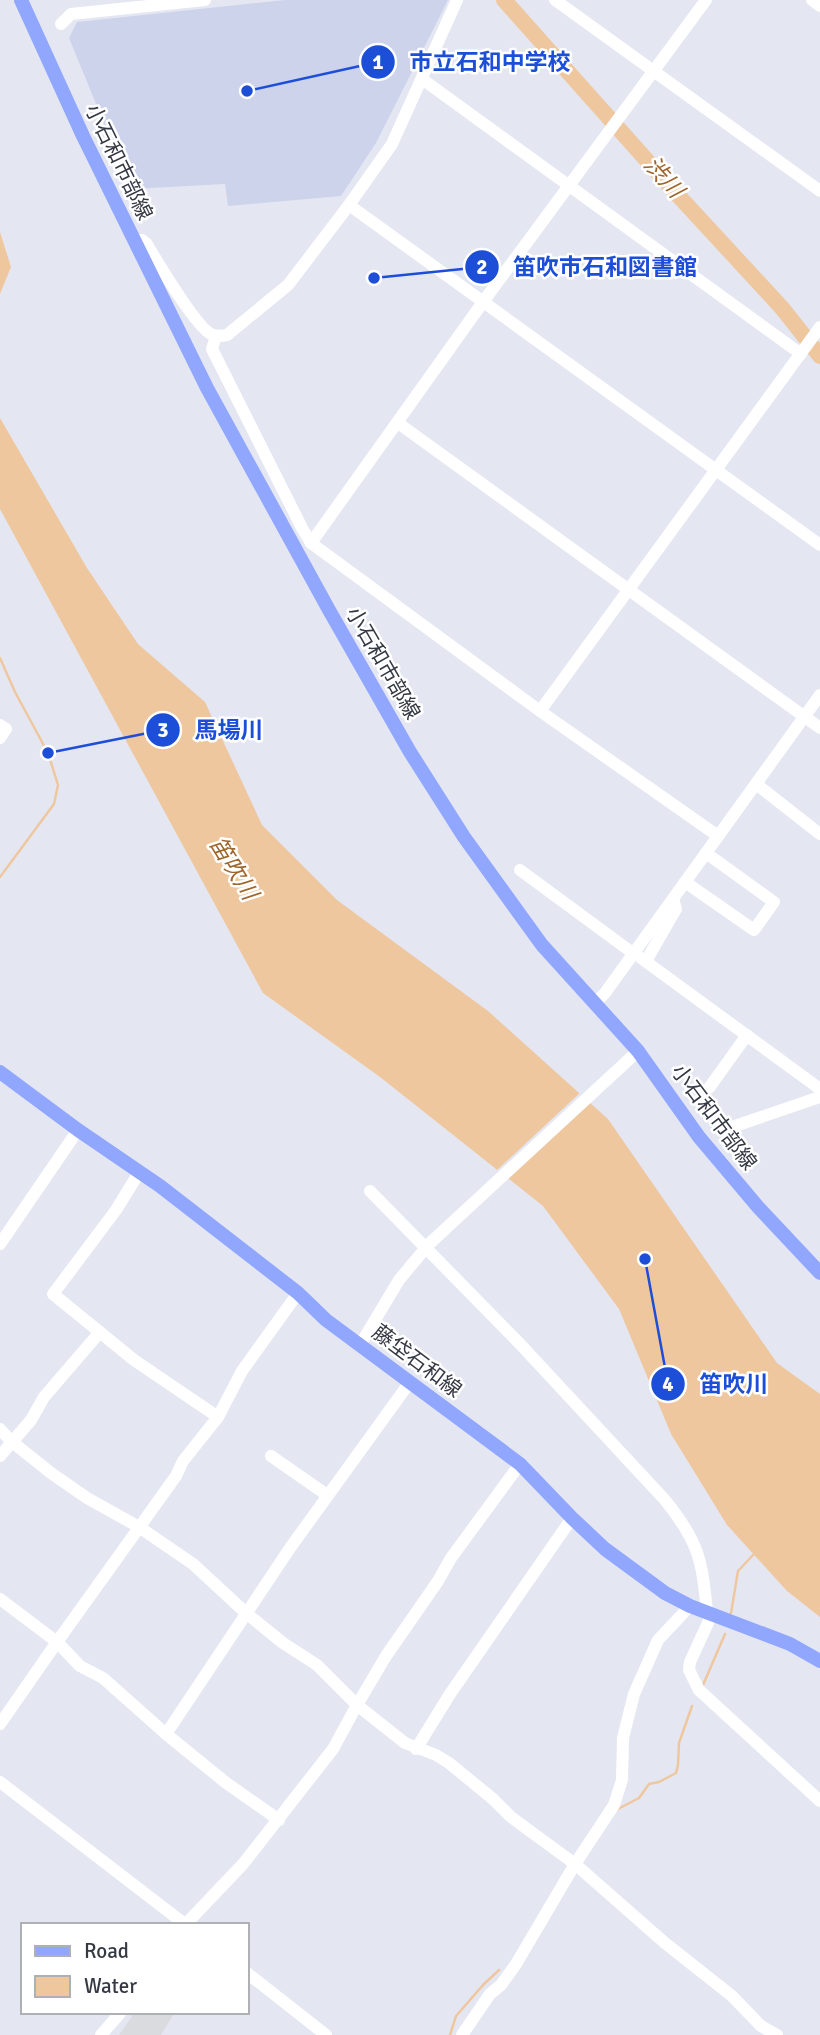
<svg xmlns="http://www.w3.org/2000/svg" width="820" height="2035" viewBox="0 0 820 2035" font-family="Signika,'Noto Sans JP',sans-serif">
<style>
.education{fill:#cdd3eb}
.parking{fill:#d9dbdf}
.water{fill:#efc79f}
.pier{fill:#e4e7f2}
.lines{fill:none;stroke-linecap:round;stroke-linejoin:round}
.stream{stroke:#efc79f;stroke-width:2.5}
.river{stroke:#efc79f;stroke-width:16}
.minor{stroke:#fff;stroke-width:12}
.major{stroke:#91a7fe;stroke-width:14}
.labels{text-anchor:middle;stroke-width:5;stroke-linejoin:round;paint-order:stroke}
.street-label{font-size:21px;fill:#343944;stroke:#fff}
.water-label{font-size:23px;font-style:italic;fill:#9e662b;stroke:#fff}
.leader{fill:none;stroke:#1d4ed8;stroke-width:2.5}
.callout-dot{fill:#1d4ed8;stroke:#fff;stroke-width:2.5}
.mark-label{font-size:21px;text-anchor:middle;font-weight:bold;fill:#fff}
.callout-label{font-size:23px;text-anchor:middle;font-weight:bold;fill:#1d4ed8;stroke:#fff;stroke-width:5;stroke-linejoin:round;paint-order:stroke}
</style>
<rect width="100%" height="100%" fill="#e4e7f2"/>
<polygon class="education" points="285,0 448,0 376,143 341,196 228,206 225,184 131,189 69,38 77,22"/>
<polygon class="parking" points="135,2012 175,2012 161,2035 119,2035"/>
<g class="water">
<polygon points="0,232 11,267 0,294"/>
<polygon points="0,418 87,568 138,644 205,702 262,825 337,900 488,1011 608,1119 777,1363 820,1394 820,1617 787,1591 727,1525 671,1434 619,1309 543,1206 380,1077 263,993 0,509"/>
</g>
<polygon class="pier" points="582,1091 591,1099 504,1179 495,1172"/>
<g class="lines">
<g class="stream">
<polyline points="0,658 15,692 48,753 58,785 54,804 0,877"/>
<polyline points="731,1613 738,1571 755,1553"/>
<polyline points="703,1685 725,1634"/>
<polyline points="616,1810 639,1798 649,1784 659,1782 676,1773 678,1765 679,1743 692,1706"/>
<polyline points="450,2035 456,2016 483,1985 499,1970"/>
</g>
<polyline class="river" points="504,0 675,192 782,308 820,356"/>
<g class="minor">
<polyline points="555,0 820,191"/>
<polyline points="812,0 820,6"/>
<polyline points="61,24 71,14 205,0"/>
<polyline points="422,79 801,354"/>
<polyline points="349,205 820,545"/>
<path d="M133 240H142L146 243C157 261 195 326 211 334 217 337 221 336 227 335L288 285 349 205 392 144 457 0"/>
<polyline points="216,336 212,349 302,528 311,543 540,711 718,836"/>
<polyline points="398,423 820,728"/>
<polyline points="311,543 483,302 706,0"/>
<polyline points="540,711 820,327"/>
<polyline points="0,725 6,729 0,738"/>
<polyline points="756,784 820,834"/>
<polyline points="520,870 630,951"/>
<polyline points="685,882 754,930 774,902 706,853"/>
<polyline points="641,958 820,1089"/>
<polyline points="646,961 676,909 673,899"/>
<polyline points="595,1003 605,993 820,695"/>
<polyline points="709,1088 747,1035"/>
<polyline points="723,1130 820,1097"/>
<polyline points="140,1171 116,1210 53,1294 134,1360 218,1417"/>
<path d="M370 1191 521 1345 665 1500C699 1542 702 1560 707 1612"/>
<polyline points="0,1244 78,1130"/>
<polyline points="360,1345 399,1280 429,1244 638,1051"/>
<polyline points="0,1429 11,1441 51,1473 87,1498 139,1527 193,1564 246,1613 283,1643 317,1665 357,1705 405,1743 436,1755 449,1763 493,1799 511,1817 575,1864 665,1943 732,1996 761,2026 777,2035"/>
<polyline points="0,1456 31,1420 44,1397 100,1332"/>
<polyline points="271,1456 327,1495"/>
<polyline points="0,1599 57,1642 80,1666 103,1678 166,1734 225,1782 279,1820"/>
<polyline points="712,1614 690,1662 689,1670 699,1690 820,1801"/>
<polyline points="0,1724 57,1642 176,1476 183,1461 218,1417 242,1371 298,1293"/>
<polyline points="166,1734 290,1548 410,1382"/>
<polyline points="416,1749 450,1694 572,1518"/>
<polyline points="0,1782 186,1925"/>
<polyline points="185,1925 243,1864 333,1749 357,1705 386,1656 438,1581 451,1558 520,1464"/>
<polyline points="247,1973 326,2035"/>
<polyline points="101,2035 121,2012"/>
<polyline points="462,2035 490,1994 501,1985 516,1964 575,1864 614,1805 622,1780 623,1738 634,1694 658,1640 690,1606"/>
</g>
<g class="major">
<polyline points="21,0 83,136 207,388 329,610 410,752 464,837 542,945 638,1051 699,1137 758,1207 820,1273"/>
<polyline points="0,1072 78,1130 160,1186 298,1293 326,1320 520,1464 572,1518 605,1549 665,1593 690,1606 790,1644 820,1661"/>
</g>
</g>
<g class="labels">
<g class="street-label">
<text transform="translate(119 162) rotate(64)" y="7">小石和市部線</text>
<text transform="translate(383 663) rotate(60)" y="7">小石和市部線</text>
<text transform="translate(714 1117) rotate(53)" y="7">小石和市部線</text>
<text transform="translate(417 1361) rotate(37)" y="7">藤垈石和線</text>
</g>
<g class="water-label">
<text transform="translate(664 177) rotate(48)" y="8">渋川</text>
<text transform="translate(234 868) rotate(58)" y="8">笛吹川</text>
</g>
</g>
<path class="leader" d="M247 91L378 62M374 278L482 267M48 753L163 730M645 1259L668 1384"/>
<g class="callout-dot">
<circle cx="247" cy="91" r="7"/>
<circle cx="374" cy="278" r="7"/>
<circle cx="48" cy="753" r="7"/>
<circle cx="645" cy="1259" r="7"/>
<circle cx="378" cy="62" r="18"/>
<circle cx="482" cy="267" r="18"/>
<circle cx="163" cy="730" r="18"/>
<circle cx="668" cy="1384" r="18"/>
</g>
<g class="mark-label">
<text x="378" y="69">1</text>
<text x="482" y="274">2</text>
<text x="163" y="737">3</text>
<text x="668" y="1391">4</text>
</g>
<g class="callout-label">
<text x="490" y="70">市立石和中学校</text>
<text x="605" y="275">笛吹市石和図書館</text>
<text x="229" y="738">馬場川</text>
<text x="734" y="1392">笛吹川</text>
</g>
<rect x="21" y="1923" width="228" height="91" fill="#ffffff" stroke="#aeb0b4" stroke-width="2"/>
<rect x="35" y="1946" width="35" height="10" fill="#91a7fe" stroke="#aeb0b4" stroke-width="2"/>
<text x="84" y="1958" font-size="21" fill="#343944">Road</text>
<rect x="35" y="1976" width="35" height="21" fill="#efc79f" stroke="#aeb0b4" stroke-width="2"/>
<text x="84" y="1993" font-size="21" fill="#343944">Water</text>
</svg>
